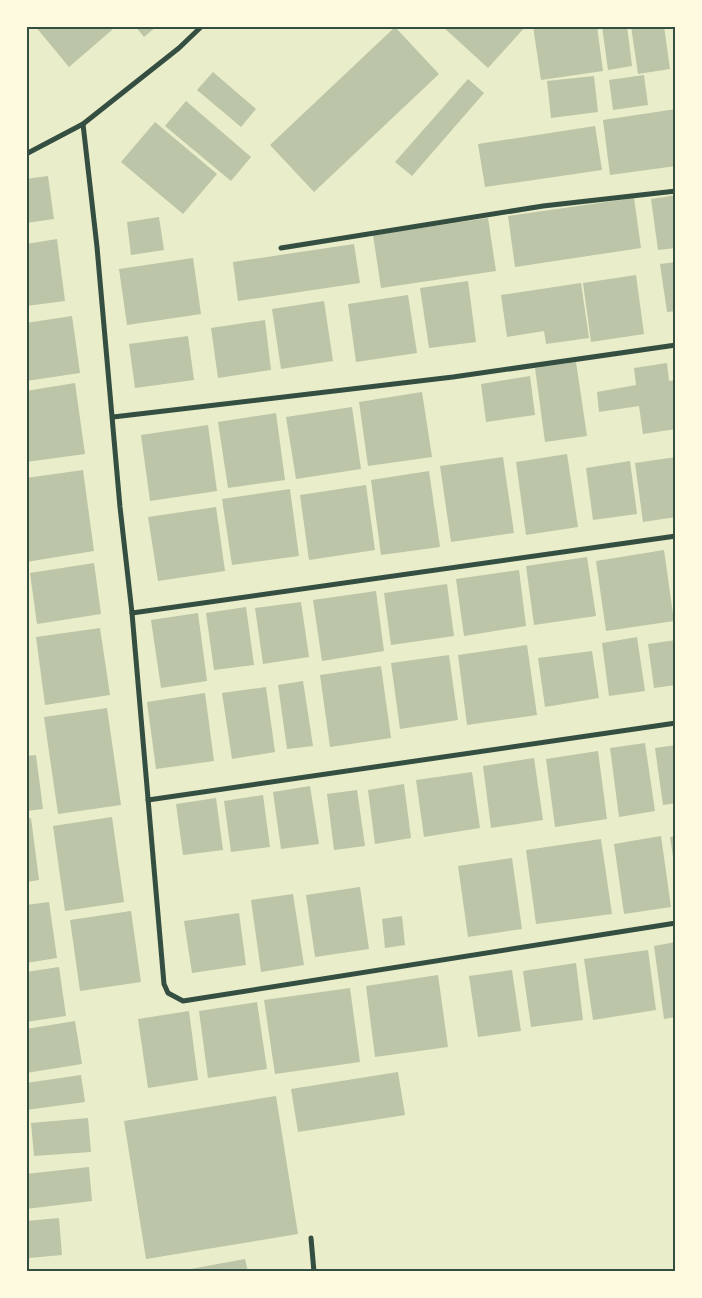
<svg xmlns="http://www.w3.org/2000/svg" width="702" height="1298" viewBox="0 0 702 1298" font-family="'Noto Sans',sans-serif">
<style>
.building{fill:#bcc5a7}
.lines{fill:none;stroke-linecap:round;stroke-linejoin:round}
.minor{stroke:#344e41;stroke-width:5}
.neatline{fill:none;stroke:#344e41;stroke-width:2}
</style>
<rect width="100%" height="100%" fill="#e9edc9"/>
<g class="building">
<polygon points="35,26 110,26 112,30 69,67"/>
<polygon points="135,26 157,26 144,37"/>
<polygon points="442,26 526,26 488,68"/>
<polygon points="533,26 597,26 603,71 541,80"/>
<polygon points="602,26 627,26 632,66 608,70"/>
<polygon points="631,26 664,26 670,69 638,74"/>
<polygon points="395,27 439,74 314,192 270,145"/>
<polygon points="213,72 256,109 241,127 197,90"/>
<polygon points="644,75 648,105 613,110 609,80"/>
<polygon points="594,76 598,112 551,118 547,81"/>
<polygon points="468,79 484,93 412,176 395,162"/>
<polygon points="186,101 251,157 231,181 165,126"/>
<polygon points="676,109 676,166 610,175 603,120"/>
<polygon points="155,122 217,174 183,214 121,162"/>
<polygon points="595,126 602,170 485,187 478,144"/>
<polygon points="48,176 54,219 26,223 26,179"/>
<polygon points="676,195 676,248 658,250 651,199"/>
<polygon points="634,198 641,248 515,267 508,216"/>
<polygon points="159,217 164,250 131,255 127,222"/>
<polygon points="488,218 496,271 381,288 373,235"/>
<polygon points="57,239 65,301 26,306 26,244"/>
<polygon points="354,244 360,283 238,301 233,262"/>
<polygon points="193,258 201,314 127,325 119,269"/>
<polygon points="676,262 676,311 667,312 660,264"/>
<polygon points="636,275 644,334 591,342 583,283"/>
<polygon points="468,281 476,342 429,348 420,288"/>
<polygon points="581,283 589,338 546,344 544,331 507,337 501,295"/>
<polygon points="408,295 417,353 356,362 348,304"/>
<polygon points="324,301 333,361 281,369 272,309"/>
<polygon points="72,316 80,373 26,381 26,323"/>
<polygon points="265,320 271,370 218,378 211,328"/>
<polygon points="188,336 194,380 135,388 129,344"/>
<polygon points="576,362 587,436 545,442 535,368"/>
<polygon points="667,363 669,381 676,380 676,429 643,434 639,406 599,412 597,392 636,385 634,368"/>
<polygon points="530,376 535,415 486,422 481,384"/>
<polygon points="75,383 85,454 26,462 26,391"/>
<polygon points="422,392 432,457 368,466 359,402"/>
<polygon points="352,407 361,469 296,479 286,417"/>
<polygon points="276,413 285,480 228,488 218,422"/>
<polygon points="208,425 217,491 150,501 141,435"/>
<polygon points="567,454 578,527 526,535 516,462"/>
<polygon points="503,457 514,533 451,542 440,466"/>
<polygon points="676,457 676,517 643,522 635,463"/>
<polygon points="630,461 637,514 593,520 586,468"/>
<polygon points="83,470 94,551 26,562 26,478"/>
<polygon points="429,471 440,547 381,555 371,480"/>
<polygon points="366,485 375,550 309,560 300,495"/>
<polygon points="290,489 299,556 232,565 222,499"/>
<polygon points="216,507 225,571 158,581 148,517"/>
<polygon points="664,550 674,621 606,631 596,561"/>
<polygon points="587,557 596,616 534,625 526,566"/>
<polygon points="94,563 101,614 37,624 30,573"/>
<polygon points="519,570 526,626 464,636 456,579"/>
<polygon points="447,584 454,636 391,645 384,593"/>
<polygon points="376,591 384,651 322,661 313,600"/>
<polygon points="301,602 309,657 263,664 255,608"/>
<polygon points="246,607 254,665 214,670 206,613"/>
<polygon points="198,613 207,681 161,688 151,620"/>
<polygon points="100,628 110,695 45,705 36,637"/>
<polygon points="637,637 645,691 609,696 602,643"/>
<polygon points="676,640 676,685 654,688 648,644"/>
<polygon points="527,645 537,715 467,725 458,655"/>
<polygon points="592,651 599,698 545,707 538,658"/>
<polygon points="449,655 458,720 400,729 391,663"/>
<polygon points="381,666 391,738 330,747 320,675"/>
<polygon points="303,681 313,746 287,749 278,685"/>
<polygon points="266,687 275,752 232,759 222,693"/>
<polygon points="205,693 214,761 156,769 147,702"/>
<polygon points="107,708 121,805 58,814 44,717"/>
<polygon points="645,743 655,811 619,817 610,748"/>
<polygon points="676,745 676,803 663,805 655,748"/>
<polygon points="598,751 607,819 555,827 546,759"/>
<polygon points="36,755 43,809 26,811 26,756"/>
<polygon points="534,758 543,820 491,828 483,766"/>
<polygon points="472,772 480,828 424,837 416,780"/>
<polygon points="404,784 411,838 375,844 368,790"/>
<polygon points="310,786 319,844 281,849 273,792"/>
<polygon points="357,790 365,846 334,850 327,794"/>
<polygon points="263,795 270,847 231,852 224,801"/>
<polygon points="216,798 223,850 183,855 176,804"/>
<polygon points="112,817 124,902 65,911 53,826"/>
<polygon points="31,818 39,880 26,882 26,819"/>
<polygon points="661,836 671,907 624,914 614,844"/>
<polygon points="676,836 676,870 675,870 670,837"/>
<polygon points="601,839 612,914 536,924 526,850"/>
<polygon points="512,858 522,929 468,937 458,866"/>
<polygon points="360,887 369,949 315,957 306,895"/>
<polygon points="293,894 304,965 261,972 251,900"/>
<polygon points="49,902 57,958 26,963 26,905"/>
<polygon points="131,911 141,982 80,991 70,920"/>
<polygon points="239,913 246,965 192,973 184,921"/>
<polygon points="402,916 405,945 385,948 382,919"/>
<polygon points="676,942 676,1017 664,1019 654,946"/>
<polygon points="648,950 656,1010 593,1020 584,959"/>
<polygon points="576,963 583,1020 531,1027 523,971"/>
<polygon points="59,967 66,1016 26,1022 26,972"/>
<polygon points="512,970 521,1031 478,1037 469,976"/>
<polygon points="438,975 448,1047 375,1057 366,986"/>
<polygon points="350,988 360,1062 275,1074 264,1000"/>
<polygon points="257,1002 267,1069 208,1078 199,1011"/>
<polygon points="189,1011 198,1080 148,1088 138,1019"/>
<polygon points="75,1021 82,1064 26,1073 26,1029"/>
<polygon points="398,1072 405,1115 298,1132 291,1089"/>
<polygon points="81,1075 85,1102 26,1110 26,1083"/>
<polygon points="276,1096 298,1234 146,1259 124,1121"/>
<polygon points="88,1118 91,1152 34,1156 31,1123"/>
<polygon points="89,1167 92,1201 26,1209 26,1174"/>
<polygon points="59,1218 62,1255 29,1258 26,1221"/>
<polygon points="245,1259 248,1272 180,1272 180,1271"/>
</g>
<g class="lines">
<g class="minor">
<polyline points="83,124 97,247 120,507 132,613 164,984 168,993 183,1001 676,923"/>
<polyline points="26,154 83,124 179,48 202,26"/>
<polyline points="281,248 543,206 676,191"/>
<polyline points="113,417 453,377 676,345"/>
<polyline points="132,613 676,536"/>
<polyline points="148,800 676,723"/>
<polyline points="311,1238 314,1272"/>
</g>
</g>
<rect width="702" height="1298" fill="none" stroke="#fefae0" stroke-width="55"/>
<rect x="28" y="28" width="646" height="1242" class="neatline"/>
</svg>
